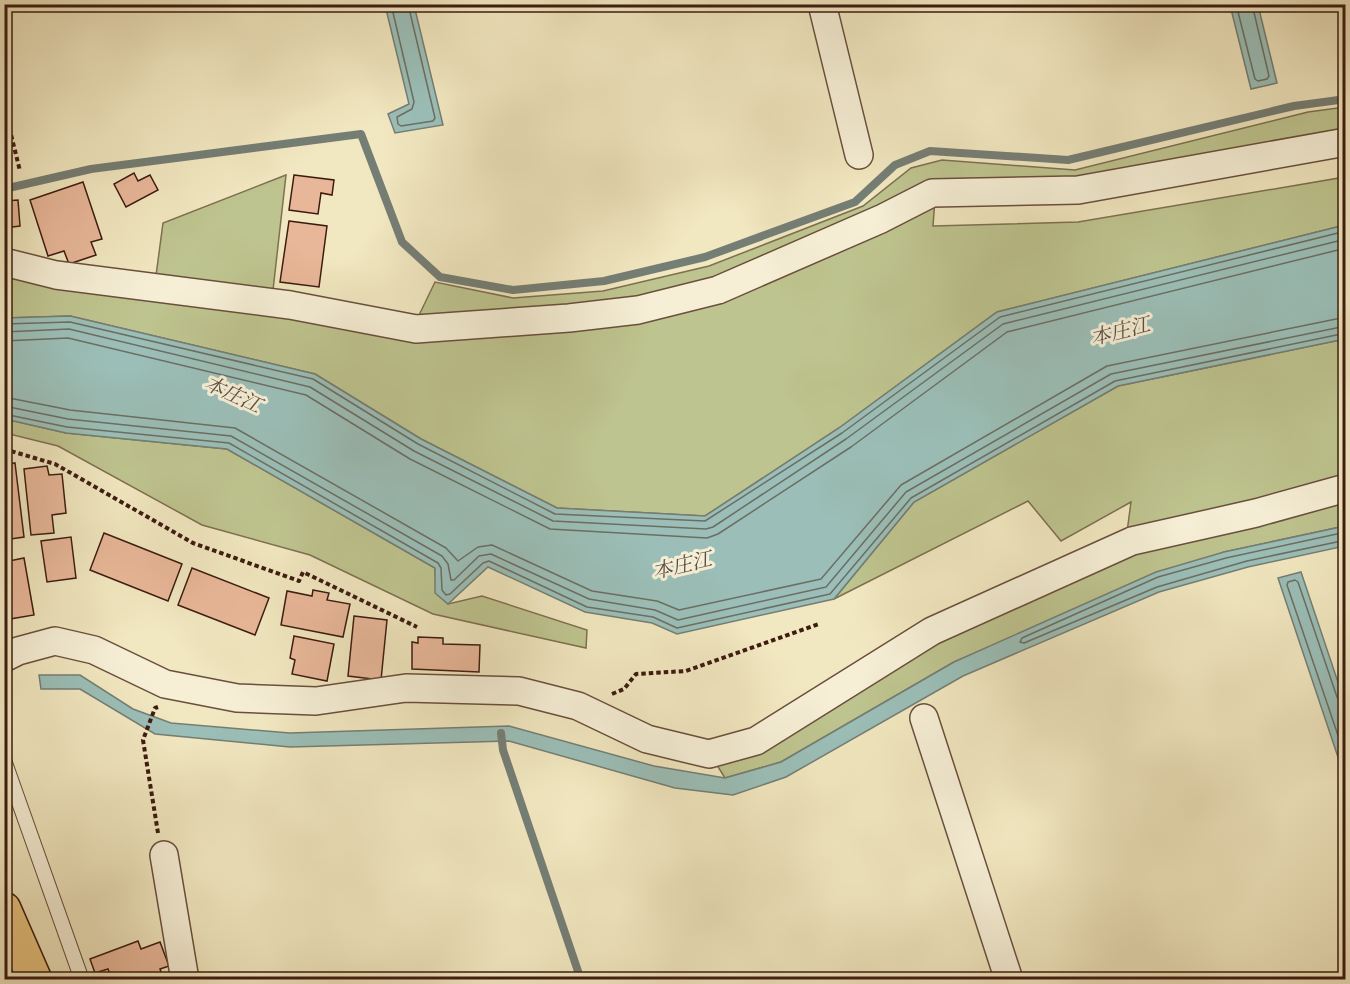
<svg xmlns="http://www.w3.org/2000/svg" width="1350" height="984" viewBox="0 0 1350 984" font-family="Alegreya,'Noto Serif JP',serif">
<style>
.green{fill:#bec48f;stroke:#7e7050;stroke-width:1.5}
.water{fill:#9bbfb8;stroke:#757e75;stroke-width:1.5}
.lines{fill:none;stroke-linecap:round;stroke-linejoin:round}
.shore{stroke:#6c6e64;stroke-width:1.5}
.stream{stroke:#757e75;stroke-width:8}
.building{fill:#e8b799;stroke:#3d1c10;stroke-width:1.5}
.service-casing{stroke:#6a4f3c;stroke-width:16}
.minor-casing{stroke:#6a4f3c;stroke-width:30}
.trunk-casing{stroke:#3d1c10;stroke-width:36}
.path{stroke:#3d1c10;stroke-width:4;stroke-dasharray:4.5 3;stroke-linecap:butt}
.service{stroke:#f6efd6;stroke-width:14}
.minor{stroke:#f6efd6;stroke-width:27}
.trunk{stroke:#e8c480;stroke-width:33}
.labels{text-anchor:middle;stroke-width:6;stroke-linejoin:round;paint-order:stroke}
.water-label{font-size:20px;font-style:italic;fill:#594d42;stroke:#f6efd6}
</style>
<rect width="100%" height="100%" fill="#f1e7c0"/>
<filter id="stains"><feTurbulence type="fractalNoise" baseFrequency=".00333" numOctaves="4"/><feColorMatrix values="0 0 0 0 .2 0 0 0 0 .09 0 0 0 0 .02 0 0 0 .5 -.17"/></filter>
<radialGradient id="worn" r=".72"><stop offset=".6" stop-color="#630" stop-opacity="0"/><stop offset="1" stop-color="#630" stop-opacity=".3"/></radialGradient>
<g class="green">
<polygon points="1345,107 1345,136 935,199 933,226 1078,222 1345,177 1345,225 997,312 839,428 705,516 557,508 421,439 315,374 70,316 5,318 4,269 410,334 435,282 513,298 603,291 709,266 863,206 911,168 942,160 1075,170 1308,112"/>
<polygon points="286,175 272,299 155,283 163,223"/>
<polygon points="1345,339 1345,526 1224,552 954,662 781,762 725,778 704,744 761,726 1127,532 1131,502 1061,541 1028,501 834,599 914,502 1118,386"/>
<polygon points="5,419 66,433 227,449 435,568 436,593 448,604 482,596 587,630 586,648 433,614 310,555 202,525 58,446 5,433"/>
</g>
<g class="water">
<polygon points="385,5 414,5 443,125 395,133 388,114 409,104"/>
<polygon points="1230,5 1258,5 1277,83 1251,89"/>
<polygon points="1345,225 1345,339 1118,386 914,502 834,599 677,634 652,623 585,612 488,567 448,604 435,593 435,568 227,449 66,433 5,419 5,318 70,316 315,374 421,439 557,508 705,516 839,428 997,312"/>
<polygon points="1345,526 1345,546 1248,567 1159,592 963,676 786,777 733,795 675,788 509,741 290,747 155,734 80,689 41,689 39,675 80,675 133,709 171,723 290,733 509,726 654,766 725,778 781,762 954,662 1156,572 1224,552"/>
<polygon points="1301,572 1345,703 1345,778 1278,578"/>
</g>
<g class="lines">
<g class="shore">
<polyline points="391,4 414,102 412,109 397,117 398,124 401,126 433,121 435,118 408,4"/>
<polyline points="1236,4 1255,79 1258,81 1267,79 1269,76 1252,4"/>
<polyline points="4,324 70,322 313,379 418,444 555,514 705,521 842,433 1000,317 1346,231"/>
<polyline points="4,332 69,329 310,387 414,451 553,521 706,529 713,527 846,439 1003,324 1346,239"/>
<polyline points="4,341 68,338 306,395 410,459 550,529 707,538 718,534 851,447 1007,332 1346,248"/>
<polyline points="4,397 70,410 235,428 446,548 458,561 478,547 492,545 592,591 657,601 679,610 821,579 901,485 1107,366 1346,317"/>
<polyline points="4,406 68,419 231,436 442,556 448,564 451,580 454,580 479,556 491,554 589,599 655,610 678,620 826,587 906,492 1111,374 1346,326"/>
<polyline points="4,414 67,427 229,443 438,563 441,568 442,590 446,595 450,594 483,563 489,561 587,607 653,617 677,628 830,594 911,498 1115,381 1346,333"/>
<polyline points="1346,532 1226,558 1158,577 1022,638 1020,642 1024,643 1157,587 1247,561 1346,540"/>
<polyline points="1346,702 1340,701 1337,697 1298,582 1295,580 1288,582 1287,585 1346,759"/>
</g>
<g class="stream">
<polyline points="4,189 91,169 361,134 402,242 440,277 513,290 604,281 705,257 855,202 895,165 930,151 1068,160 1294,106 1346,99"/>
<polyline points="501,733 503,750 581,980"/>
</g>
</g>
<g class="building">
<polygon points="134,173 138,181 150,175 158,190 126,207 114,184"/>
<polygon points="294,175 334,180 332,195 321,193 318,214 289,210"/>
<polygon points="83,182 102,239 91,242 96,255 69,264 64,251 48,256 30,200"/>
<polygon points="18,200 20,226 4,228 4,201"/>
<polygon points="289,221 327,226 319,287 280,282"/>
<polygon points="15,463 24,537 4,540 4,465"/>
<polygon points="47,466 49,475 62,474 66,513 52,515 54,533 31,535 24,469"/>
<polygon points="104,533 182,564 168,601 90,570"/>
<polygon points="71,537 76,578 47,582 41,541"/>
<polygon points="24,558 34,615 4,620 4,562"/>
<polygon points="192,568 269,598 255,635 178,605"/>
<polygon points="313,590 329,593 327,600 350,604 343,637 281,625 287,591 312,596"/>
<polygon points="354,616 387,620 381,680 348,676"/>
<polygon points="294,636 334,644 327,681 292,674 295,660 290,658"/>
<polygon points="418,637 443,638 443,644 480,645 479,672 412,669 412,642 418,643"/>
<polygon points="138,941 141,949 160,942 169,966 160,969 164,980 112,980 108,969 95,973 90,959"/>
</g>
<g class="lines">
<defs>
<polyline id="service" points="4,760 82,980"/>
<g id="minor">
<polyline points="822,4 859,155"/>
<polyline points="4,262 56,275 290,305 416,329 569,318 638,310 718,290 881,219 932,193 1078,190 1346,142"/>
<polyline points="4,658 18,651 55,641 94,650 165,684 237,698 316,701 406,688 519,691 578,706 647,739 709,754 756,741 932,631 1132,541 1256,513 1346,488"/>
<polyline points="924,718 1009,980"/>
<polyline points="164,855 185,980"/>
</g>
<polyline id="trunk" points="4,909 35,980"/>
</defs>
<use href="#service" class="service-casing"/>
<use href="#minor" class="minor-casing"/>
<use href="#trunk" class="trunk-casing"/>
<g class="path">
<polyline points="4,106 20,171"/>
<polyline points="4,449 55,464 193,543 299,581 303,572 417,627"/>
<polyline points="612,694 624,689 636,674 686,671 819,624"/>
<polyline points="158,833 143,740 155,708 158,707"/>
</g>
<use href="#service" class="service"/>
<use href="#minor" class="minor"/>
<use href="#trunk" class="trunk"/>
</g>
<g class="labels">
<g class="water-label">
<text transform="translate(1120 331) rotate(-14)" y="7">本庄江</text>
<text transform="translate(233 394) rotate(25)" y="7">本庄江</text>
<text transform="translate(682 565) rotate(-13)" y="7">本庄江</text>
</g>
</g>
<rect width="1350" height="984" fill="none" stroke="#f1e7c0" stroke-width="24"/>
<rect x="6" y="6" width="1338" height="972" fill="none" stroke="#3d1c10" stroke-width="3"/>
<rect x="12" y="12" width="1326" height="960" fill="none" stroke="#3d1c10" stroke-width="1.5"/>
<rect width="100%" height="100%" filter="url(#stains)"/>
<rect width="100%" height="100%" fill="url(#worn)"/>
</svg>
